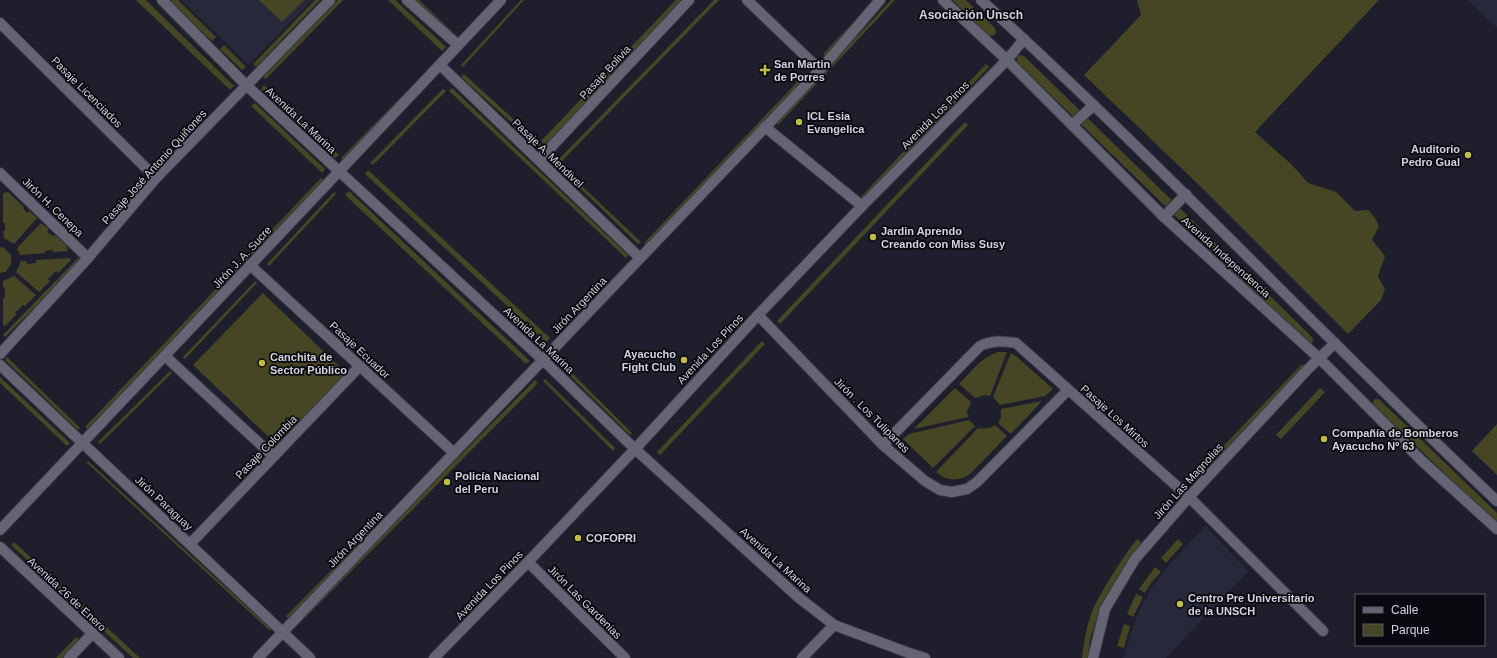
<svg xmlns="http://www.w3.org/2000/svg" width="1497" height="658" viewBox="0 0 1497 658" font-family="Helvetica,sans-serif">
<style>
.built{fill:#27283a}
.green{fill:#464625}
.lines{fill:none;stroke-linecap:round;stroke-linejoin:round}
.street-casing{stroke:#383944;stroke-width:12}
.secondary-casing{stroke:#383944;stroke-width:12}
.street{stroke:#646475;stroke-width:10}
.secondary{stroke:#646475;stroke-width:10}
.poi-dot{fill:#c0be41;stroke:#09090f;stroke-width:1.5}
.labels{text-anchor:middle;stroke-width:3.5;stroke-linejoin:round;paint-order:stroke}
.poi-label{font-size:11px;font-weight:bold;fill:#d2d3dd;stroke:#09090f;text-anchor:start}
.street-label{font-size:11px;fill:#d2d3dd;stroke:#09090f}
.neighbourhood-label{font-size:12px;font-weight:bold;fill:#d2d3dd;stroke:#09090f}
</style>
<rect width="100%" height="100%" fill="#1e1e2c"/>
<g class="built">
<polygon points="181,0 312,0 249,65"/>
<polygon points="1468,0 1497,0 1497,28"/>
<polygon points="1205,526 1248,571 1166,658 1123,658 1136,618 1150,590 1170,564"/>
</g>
<g class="green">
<polygon points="136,0 146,0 234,86 230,90"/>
<polygon points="172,0 178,0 216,37 212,41 171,2"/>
<polygon points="259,0 304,0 282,22"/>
<polygon points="315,0 320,0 256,67 253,64"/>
<polygon points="338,0 343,0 266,79 263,77"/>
<polygon points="388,0 395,0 446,47 442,51"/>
<polygon points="415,0 419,0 458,37 456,39"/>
<polygon points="521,0 524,0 463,67 461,65"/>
<polygon points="676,0 683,0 545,145 541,141"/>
<polygon points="714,0 719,0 562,161 559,159"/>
<polygon points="874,0 826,57 823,54"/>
<polygon points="891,0 895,0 778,125 776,123"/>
<polygon points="953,0 966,0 995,28 996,33 994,35 989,36"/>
<polygon points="1137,0 1379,0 1255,132 1292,165 1308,183 1336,192 1355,211 1368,210 1375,218 1379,226 1372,240 1385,256 1378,276 1385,289 1381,300 1348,334 1202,188 1084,75 1141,15"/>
<polygon points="224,45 246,67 242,70 220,49"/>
<polygon points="443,54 345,162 341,158"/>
<polygon points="1019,55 1024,56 1312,337 1313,339 1312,344 1307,344 1017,62 1017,57"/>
<polygon points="986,64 989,67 859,205 856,202"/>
<polygon points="464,74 544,147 542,150 461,77"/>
<polygon points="804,75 807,78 647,246 644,243"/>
<polygon points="264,85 339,155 335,158 261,89"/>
<polygon points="452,88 628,255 626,258 449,91"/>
<polygon points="443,89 446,91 373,165 370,163"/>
<polygon points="255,103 325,169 322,173 251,106"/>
<polygon points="965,122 968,125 780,324 777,321"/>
<polygon points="560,165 641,242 638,244 558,167"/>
<polygon points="368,170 550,338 546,342 365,174"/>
<polygon points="321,178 326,182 90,432 85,427"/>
<polygon points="349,191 530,361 526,364 345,195"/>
<polygon points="8,192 24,207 23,208 27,213 29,211 37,218 14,244 4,238 3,231 5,231 5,223 3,223 3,193"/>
<polygon points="334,192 336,194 269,266 267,264"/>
<polygon points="41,223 49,229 47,232 53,236 55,235 66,245 68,251 53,252 52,250 45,251 45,253 20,255 17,248"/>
<polygon points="0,247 4,248 11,255 11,264 6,272 0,273"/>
<polygon points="69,258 71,260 58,273 56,271 48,279 50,281 39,292 16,272 21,261 26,261 27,264 36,263 36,260"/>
<polygon points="78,258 81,261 5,337 3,335"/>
<polygon points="629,261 631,263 558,341 556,338"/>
<polygon points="14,276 36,295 25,306 23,305 15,313 17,314 5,326 3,325 3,298 5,298 5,288 3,287 3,281"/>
<polygon points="255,281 257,283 185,359 183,357"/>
<polygon points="263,293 346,373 277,445 193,365"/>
<polygon points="762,341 765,344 660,455 657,452"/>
<path d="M998 352H1007L990 396 985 395 975 398 959 384C972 371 980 358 998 352Z"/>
<polygon points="1011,353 1017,357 1053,389 1045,396 1000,405 993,397"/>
<polygon points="7,357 80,428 78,430 5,360"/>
<polygon points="562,363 632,433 630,435 559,365"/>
<polygon points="1302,364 1306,367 1193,486 1189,482"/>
<polygon points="170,371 172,373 100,444 98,442"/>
<polygon points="0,377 70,443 67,446 0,383"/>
<polygon points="545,379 615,448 613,451 543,381"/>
<polygon points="535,380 538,383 294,629 291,626"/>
<polygon points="955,388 971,402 967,412 968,417 914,429"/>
<polygon points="1320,388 1325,392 1281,439 1276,435"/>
<polygon points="1375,399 1379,399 1497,513 1497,524 1374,405 1373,401"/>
<polygon points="1042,401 1011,434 998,423 1001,418 1001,409"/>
<polygon points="969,420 975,426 933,468 903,439 909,434"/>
<polygon points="1497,424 1497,475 1472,451"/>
<path d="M995 425 1007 436 969 475C956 482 947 481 936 472L978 428C985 429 990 429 995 425Z"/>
<polygon points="442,459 444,461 288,618 286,616"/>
<polygon points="88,461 271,629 269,630 86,462"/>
<path d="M1137 539 1142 543 1129 560 1100 610 1090 639 1088 658H1082C1084 641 1087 623 1094 607 1106 583 1121 560 1137 539Z"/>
<polygon points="1178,539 1183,544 1166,563 1161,558"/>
<polygon points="14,542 140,658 133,658 11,545"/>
<polygon points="1155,567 1161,572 1150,584 1145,593 1139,589"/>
<polygon points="1136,594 1143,597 1133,617 1127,614"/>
<polygon points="1124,624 1130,626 1124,648 1117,646"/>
<polygon points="76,637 80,641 63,658 56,658"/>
</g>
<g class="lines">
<defs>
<g id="street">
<polyline points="162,0 246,85 543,360 635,449 798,597 834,625 909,653 925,658"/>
<polyline points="407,0 458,45"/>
<polyline points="747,0 820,70"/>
<polyline points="0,23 156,178"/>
<polyline points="440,65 640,258"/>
<polyline points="765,127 862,206"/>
<polyline points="539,160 689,0"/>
<polyline points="0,173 88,258"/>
<polyline points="250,265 454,453"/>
<polyline points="758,315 883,445 925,481 940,490 952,492 967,489 977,482 1068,390"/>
<polyline points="0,354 88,258 156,178 330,0"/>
<polyline points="165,356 273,456"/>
<polyline points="0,365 310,658"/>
<path d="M883 445 980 346C992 340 1003 341 1016 343L1189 497 1323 631"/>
<polyline points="0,530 501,0"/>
<polyline points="190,544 360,366"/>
<polyline points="0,547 119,658"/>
<polyline points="528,562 625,658"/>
<polyline points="69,658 92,634"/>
<polyline points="258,658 820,70 880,0"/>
<polyline points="434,658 528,562 635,449 758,315 862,206 1007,60 1024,39"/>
<polyline points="802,658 834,625"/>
<polyline points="1093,658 1105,609 1135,559 1189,497 1308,369 1335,343"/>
</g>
<g id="secondary">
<polyline points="943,0 1007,60 1164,217 1319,358 1422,461 1497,529"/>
<path d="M981 0C1159 161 1323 337 1497 501"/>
<polyline points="1072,125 1094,105"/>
<polyline points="1164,217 1186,194"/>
</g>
</defs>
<use href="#street" class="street-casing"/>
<use href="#secondary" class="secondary-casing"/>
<use href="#street" class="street"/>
<use href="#secondary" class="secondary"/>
</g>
<g class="poi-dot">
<path d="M763 64h4v4h4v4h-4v4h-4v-4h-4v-4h4z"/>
<circle cx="799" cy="122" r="4"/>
<circle cx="1468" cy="155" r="4"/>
<circle cx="873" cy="237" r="4"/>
<circle cx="684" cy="360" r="4"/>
<circle cx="262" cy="363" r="4"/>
<circle cx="1324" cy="439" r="4"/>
<circle cx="447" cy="482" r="4"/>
<circle cx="578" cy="538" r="4"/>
<circle cx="1180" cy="604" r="4"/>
</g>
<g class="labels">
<g class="poi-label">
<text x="774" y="68">San Martin<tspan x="774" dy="13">de Porres</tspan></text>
<text x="807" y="120">ICL Esia<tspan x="807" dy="13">Evangelica</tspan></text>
<text x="1460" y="153" text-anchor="end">Auditorio<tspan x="1460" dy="13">Pedro Gual</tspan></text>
<text x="881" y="235">Jardin Aprendo<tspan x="881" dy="13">Creando con Miss Susy</tspan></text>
<text x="676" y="358" text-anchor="end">Ayacucho<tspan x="676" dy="13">Fight Club</tspan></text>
<text x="270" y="361">Canchita de<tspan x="270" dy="13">Sector Público</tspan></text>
<text x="1332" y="437">Compañía de Bomberos<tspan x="1332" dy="13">Ayacucho Nº 63</tspan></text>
<text x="455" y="480">Policía Nacional<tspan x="455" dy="13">del Peru</tspan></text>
<text x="586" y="542">COFOPRI</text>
<text x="1188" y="602">Centro Pre Universitario<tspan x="1188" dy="13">de la UNSCH</tspan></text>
</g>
<g class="street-label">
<text transform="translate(605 72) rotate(-47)" y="4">Pasaje Bolivia</text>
<text transform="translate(87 92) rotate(45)" y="4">Pasaje Licenciados</text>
<text transform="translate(935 115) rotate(-45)" y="4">Avenida Los Pinos</text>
<text transform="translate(301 120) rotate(43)" y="4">Avenida La Marina</text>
<text transform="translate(548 153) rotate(44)" y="4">Pasaje A. Mendivel</text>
<text transform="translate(154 167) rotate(-48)" y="4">Pasaje José Antonio Quiñones</text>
<text transform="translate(53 207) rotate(44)" y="4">Jirón H. Cenepa</text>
<text transform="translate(242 257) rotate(-47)" y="4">Jirón J. A. Sucre</text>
<text transform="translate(1226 257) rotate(42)" y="4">Avenida Independencia</text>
<text transform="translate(579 305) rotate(-46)" y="4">Jirón Argentina</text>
<text transform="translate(539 340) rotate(43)" y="4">Avenida La Marina</text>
<text transform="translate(710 349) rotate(-47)" y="4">Avenida Los Pinos</text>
<text transform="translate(360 350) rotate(43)" y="4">Pasaje Ecuador</text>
<text transform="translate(872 415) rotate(45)" y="4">Jirón . Los Tulipanes</text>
<text transform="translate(1115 416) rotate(42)" y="4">Pasaje Los Mirtos</text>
<text transform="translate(266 447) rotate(-46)" y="4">Pasaje Colombia</text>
<text transform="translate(1188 481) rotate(-48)" y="4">Jirón Las Magnolias</text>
<text transform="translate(164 503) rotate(43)" y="4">Jirón Paraguay</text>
<text transform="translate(355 539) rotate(-46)" y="4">Jirón Argentina</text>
<text transform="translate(776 560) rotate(42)" y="4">Avenida La Marina</text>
<text transform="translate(489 585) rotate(-46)" y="4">Avenida Los Pinos</text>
<text transform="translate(67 594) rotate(43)" y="4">Avenida 26 de Enero</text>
<text transform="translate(585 602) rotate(45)" y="4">Jirón Las Gardenias</text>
</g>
<g class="neighbourhood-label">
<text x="971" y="19">Asociación Unsch</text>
</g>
</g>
<rect x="1355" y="594" width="130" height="52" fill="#09090f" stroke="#595a61"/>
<rect x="1363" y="607" width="20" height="6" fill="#646475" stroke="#595a61"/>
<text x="1391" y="614" font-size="12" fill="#d2d3dd">Calle</text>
<rect x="1363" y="624" width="20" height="12" fill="#464625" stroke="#595a61"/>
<text x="1391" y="634" font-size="12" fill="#d2d3dd">Parque</text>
</svg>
